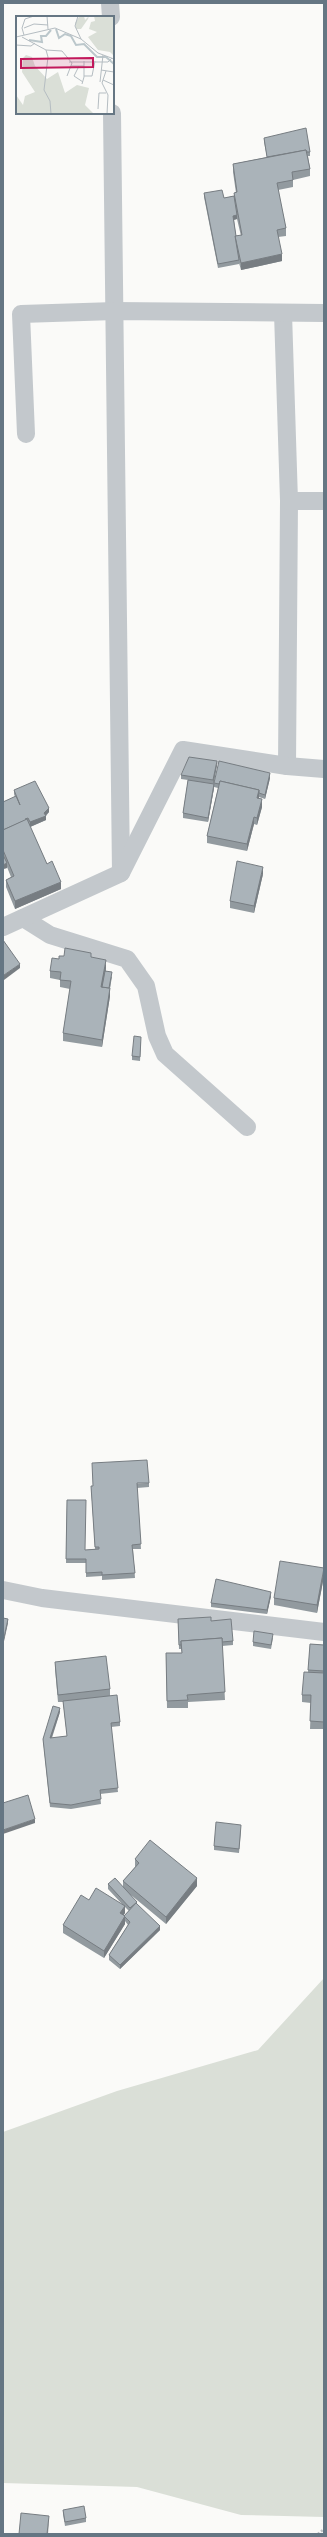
<svg xmlns="http://www.w3.org/2000/svg" width="327" height="2537" viewBox="0 0 327 2537" font-family="Quicksand,sans-serif">
<style>
.green{fill:#dadfd7}
.lines{fill:none;stroke-linecap:round;stroke-linejoin:round}
.path{stroke:#bbbfc2;stroke-width:2.5;stroke-dasharray:2 2;stroke-linecap:butt}
.street{stroke:#c3c8cc;stroke-width:18}
.wall{fill:#929a9f;fill-rule:evenodd}
.shaded-wall{fill:#777d82}
.building{fill:#aab3b9;stroke:#777d82}
.inset-river{fill:none;stroke:#bbc7cb;stroke-width:2}
.inset-road{fill:none;stroke:#b5bdc2;stroke-width:1}
.view{fill:#c2185b;fill-opacity:0.15;stroke:#c2185b;stroke-width:2}
.inset-edge{fill:none;stroke:#657683;stroke-width:2}
</style>
<rect width="100%" height="100%" fill="#fafaf8"/>
<polygon class="green" points="324,1978 324,2517 241,2515 137,2487 3,2483 3,2132 117,2091 258,2050"/>
<g class="lines">
<polyline class="path" points="318,2534 324,2529"/>
<g class="street">
<polyline points="110,3 111,17"/>
<polyline points="112,113 121,873"/>
<polyline points="283,313 289,501 287,766"/>
<polyline points="26,434 21,314 115,311 324,313"/>
<polyline points="289,501 324,501"/>
<polyline points="23,918 50,935 127,959 146,986 157,1036 165,1054 247,1127"/>
<polyline points="3,927 121,873 183,750 287,766 324,769"/>
<polyline points="3,1590 42,1598 324,1632"/>
</g>
</g>
<g class="wall">
<path d="M264 138 310 152V156H308L310 169V176L293 180V187L278 190 286 228V236L278 237 282 261 241 270 239 263V264L218 268 204 197V193L224 198 234 196V193H236L233 172V164L267 157 264 142ZM237 219 241 236H236L234 220Z"/>
<polygon points="217,765 214,784 214,788 208,822 183,818 183,813 188,780 181,779 181,775"/>
<polygon points="270,778 265,799 259,797 259,799 262,807 257,825 254,824 247,851 207,843 207,836 218,788 214,787 214,783"/>
<polygon points="14,790 49,812 46,816 46,820 30,827 47,864 61,889 15,909 6,887 6,880 11,877 7,867 7,868 3,869 3,802 15,797 14,794"/>
<polygon points="263,874 254,913 230,908 230,901"/>
<polygon points="64,956 91,957 106,968 106,971 112,977 110,988 110,996 102,1047 63,1041 63,1033 70,989 60,987 60,980 50,978 50,971 59,959"/>
<polygon points="141,1041 140,1061 132,1060 132,1056"/>
<polygon points="149,1483 149,1487 137,1488 141,1549 133,1549 135,1578 102,1580 102,1576 86,1577 86,1563 66,1563 67,1500 85,1550 95,1549 91,1486"/>
<polygon points="324,1576 317,1613 274,1605 274,1598"/>
<polygon points="271,1596 267,1614 211,1607 211,1603"/>
<polygon points="178,1619 211,1621 233,1641 233,1645 222,1646 225,1700 188,1702 188,1708 167,1708 166,1653 182,1653 181,1649 179,1649"/>
<polygon points="273,1638 271,1649 253,1646 253,1642"/>
<polygon points="310,1644 324,1645 324,1729 310,1729 311,1703 302,1702 302,1695 308,1672"/>
<polygon points="55,1662 110,1689 110,1696 120,1722 120,1726 111,1727 118,1792 100,1794 101,1804 71,1809 50,1807 43,1739 60,1712 52,1738 67,1736 63,1702 58,1702 55,1669"/>
<polygon points="241,1830 239,1853 214,1850 214,1846"/>
<path d="M135 1859 197 1886 166 1924 131 1895 137 1904 160 1930 120 1969 109 1960V1955L128 1925 125 1921V1924L104 1958 63 1933V1925L89 1900 122 1904 108 1889V1884L123 1887V1881L135 1867ZM125 1907 129 1911 124 1916 123 1915 125 1913Z"/>
<polygon points="63,2510 86,2518 86,2522 65,2526 63,2514"/>
</g>
<g class="shaded-wall">
<polygon points="237,215 237,219 233,220 233,216"/>
<polygon points="282,254 282,261 241,270 241,263"/>
<polygon points="217,761 217,765 213,784 213,780"/>
<polygon points="270,773 270,778 265,799 265,795"/>
<polygon points="214,784 214,788 208,822 208,818"/>
<polygon points="259,790 259,797 257,806 257,798"/>
<polygon points="262,799 262,807 257,825 257,818"/>
<polygon points="49,808 49,812 45,816 46,816 46,820 30,827 30,822 44,813"/>
<polygon points="254,817 254,824 247,851 247,844"/>
<polygon points="7,863 7,868 3,869 3,865"/>
<polygon points="263,867 263,874 254,913 254,906"/>
<polygon points="61,882 61,889 15,909 15,901"/>
<polygon points="106,960 106,968 102,991 101,987"/>
<polygon points="20,964 20,968 4,980 4,975"/>
<polygon points="112,972 110,988 110,996 102,1047 102,1040"/>
<polygon points="324,1568 324,1576 317,1613 317,1605"/>
<polygon points="271,1592 271,1596 267,1614 267,1610"/>
<polygon points="8,1619 8,1623 3,1646 3,1642"/>
<polygon points="60,1708 60,1712 50,1742 50,1738"/>
<polygon points="35,1819 35,1823 3,1834 3,1830"/>
<polygon points="197,1878 197,1886 166,1924 166,1917"/>
<polygon points="125,1906 125,1913 120,1921 120,1913"/>
<polygon points="125,1916 125,1924 104,1958 104,1951"/>
<polygon points="160,1926 160,1930 120,1969 120,1965"/>
<polygon points="49,2516 48,2534 47,2534"/>
</g>
<g class="building">
<polygon points="306,128 310,152 307,152 306,150 267,157 264,138"/>
<polygon points="306,150 310,169 292,172 293,180 277,183 286,228 277,230 282,254 241,263 235,236 242,235 234,193 237,192 233,164"/>
<polygon points="222,190 224,198 234,196 237,215 233,216 236,236 235,236 239,260 218,264 204,193"/>
<polygon points="189,757 217,761 213,780 181,775"/>
<polygon points="219,761 270,773 265,795 259,793 259,790 220,781 219,784 214,783"/>
<polygon points="188,780 214,784 208,818 183,813"/>
<polygon points="35,781 49,808 44,813 46,816 30,822 28,818 25,819 26,820 3,830 3,802 16,796 20,805 14,790"/>
<polygon points="220,781 259,790 257,798 262,799 257,818 254,817 247,844 207,836"/>
<polygon points="27,819 47,864 52,861 61,882 15,901 6,880 14,876 3,850 3,830"/>
<polygon points="3,855 7,863 3,865"/>
<polygon points="237,861 263,867 254,906 230,901"/>
<polygon points="3,940 20,964 4,975 3,974"/>
<polygon points="65,948 91,953 91,957 106,960 101,987 110,988 102,1040 63,1033 71,981 60,980 61,972 50,971 52,958 59,959 59,956 64,956"/>
<polygon points="105,971 112,972 109,988 102,987"/>
<polygon points="134,1036 141,1037 140,1057 132,1056"/>
<polygon points="147,1460 149,1483 137,1483 141,1544 132,1545 135,1573 102,1575 102,1572 86,1573 86,1559 66,1559 67,1500 86,1500 85,1550 99,1549 99,1547 95,1547 91,1486 93,1486 92,1463"/>
<polygon points="280,1561 324,1568 317,1605 274,1598"/>
<polygon points="216,1579 271,1592 267,1610 211,1603"/>
<polygon points="211,1617 211,1621 231,1619 233,1641 222,1642 222,1638 181,1641 181,1645 179,1645 178,1619"/>
<polygon points="3,1618 8,1619 3,1642"/>
<polygon points="254,1631 273,1634 271,1645 253,1642"/>
<polygon points="222,1638 225,1692 187,1695 188,1700 167,1701 166,1653 182,1653 181,1641"/>
<polygon points="310,1644 324,1645 324,1671 308,1670"/>
<polygon points="106,1656 110,1689 58,1695 55,1662"/>
<polygon points="304,1672 324,1673 324,1722 310,1721 311,1695 302,1695"/>
<polygon points="117,1695 120,1722 111,1723 118,1788 100,1790 101,1799 71,1805 50,1803 43,1739 53,1706 60,1708 50,1738 67,1736 63,1701"/>
<polygon points="28,1795 35,1819 3,1830 3,1803"/>
<polygon points="216,1822 241,1825 239,1849 214,1846"/>
<polygon points="150,1840 197,1878 166,1917 123,1881 139,1863 135,1859"/>
<polygon points="115,1878 137,1902 130,1908 108,1884"/>
<polygon points="96,1888 125,1906 120,1913 125,1916 104,1951 63,1925 81,1895 89,1900"/>
<polygon points="136,1903 160,1926 120,1965 109,1955 130,1922 124,1916"/>
<polygon points="84,2506 86,2518 65,2522 63,2510"/>
<polygon points="21,2513 49,2516 47,2534 19,2534"/>
</g>
<g transform="translate(16 16)">
<rect width="98" height="98" fill="#fafaf8"/>
<path d="M68 0 69 4 73 0 72 3 65 13H60L59 7 63 1ZM78 0H98V40L94 36 82 34 72 21 81 16 73 13 75 6 79 5ZM10 39 16 41 19 50 31 63 42 56 49 77 61 69 73 72 69 89 78 98H0V79L7 89 9 80 19 76 6 56 7 42Z" fill="#dadfd7"/>
<path class="inset-river" d="M40 13 43 22 49 18 55 20 60 29 68 28 81 41H90L98 48M13 24 26 26 25 20H30L35 14"/>
<path class="inset-road" d="M31 0 32 13M62 0 59 10 65 23 82 37 98 43M8 12 18 8 32 9M8 19 6 12 9 3 18 0M0 21 39 12 65 23M6 21 30 34 32 41 28 74 34 85 35 98M0 29 15 30 19 27M30 34 46 35 56 47 51 60M53 46H92L96 42M55 50H68M63 50 58 60 67 66M85 54 98 56M90 55 86 67 92 79 91 98M68 60H76L79 45M87 64 98 69M84 66 87 39M66 68 68 61V45M82 93 83 77H90"/>
<path class="view" d="M77 42V51L5 52V43Z"/>
<rect width="98" height="98" class="inset-edge"/>
</g>
<rect width="327" height="2537" fill="none" stroke="#657683" stroke-width="8"/>
</svg>
